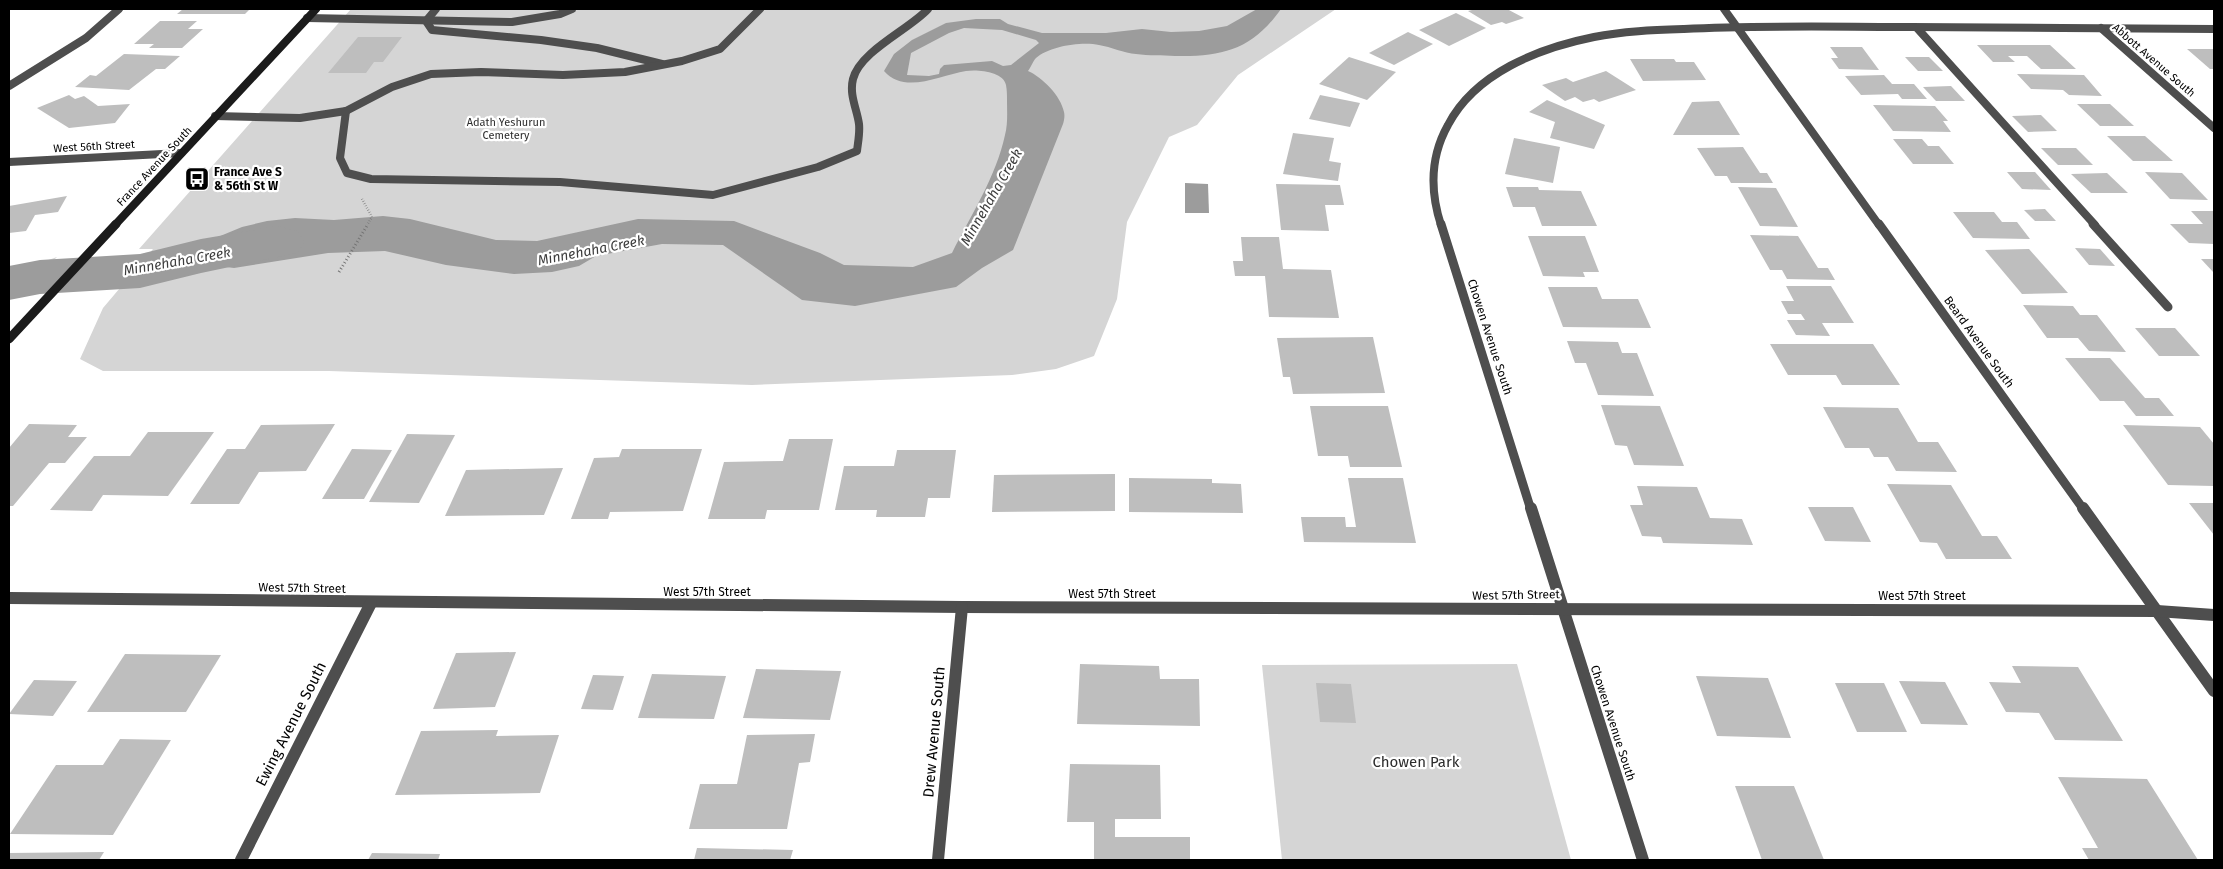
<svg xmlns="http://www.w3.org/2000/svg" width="2223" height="869" viewBox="0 0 2223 869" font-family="'Fira Sans',sans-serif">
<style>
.green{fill:#d5d5d5}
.water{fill:#9c9c9c;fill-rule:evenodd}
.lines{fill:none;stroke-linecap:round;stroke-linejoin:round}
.river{fill:#9c9c9c;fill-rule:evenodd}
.building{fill:#bebebe}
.path-far1{stroke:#707070;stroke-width:2.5;stroke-dasharray:0.5 2;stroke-linecap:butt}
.path{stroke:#707070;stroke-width:3;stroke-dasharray:1 2.5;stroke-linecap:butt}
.service-far1{stroke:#4e4e4e;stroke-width:8}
.service{stroke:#4e4e4e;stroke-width:9}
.minor-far2{stroke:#4e4e4e;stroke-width:8}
.minor-far1{stroke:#4e4e4e;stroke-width:9}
.minor{stroke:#4e4e4e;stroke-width:12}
.secondary-far1{stroke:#1b1b1b;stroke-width:8}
.secondary{stroke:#1b1b1b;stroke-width:9}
.labels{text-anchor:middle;stroke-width:4.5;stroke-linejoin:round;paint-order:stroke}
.far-street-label{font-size:11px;fill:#000;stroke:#fff}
.far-park-label{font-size:11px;fill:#2c2c2c;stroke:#fff}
.poi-label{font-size:12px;font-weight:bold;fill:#000;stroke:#fff;text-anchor:start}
.street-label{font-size:12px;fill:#000;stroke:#fff}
.water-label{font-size:14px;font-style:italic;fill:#3d3d3d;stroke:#fff}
.near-street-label{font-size:15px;fill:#000;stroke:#fff}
.near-park-label{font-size:15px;fill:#2c2c2c;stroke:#fff}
</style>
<rect width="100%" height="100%" fill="#fff"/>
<g class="green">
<polygon points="351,9 1336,9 1238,75 1197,125 1169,137 1127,222 1117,299 1094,356 1056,369 1012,375 752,385 329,371 103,371 80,359 103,308 153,249 139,249"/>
<polygon points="57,257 22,292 9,296 9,274"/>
<polygon points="1517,664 1571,860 1282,860 1262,665"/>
</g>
<g class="water">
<path d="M1257 9H1281C1252 50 1222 57 1175 56 1162 55 1149 56 1136 54 1124 53 1111 47 1099 45 1083 41 1049 46 1036 58 1033 61 1031 67 1028 71 1042 77 1061 96 1064 112 1065 116 1064 121 1063 124L1013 250 982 268 956 287 855 306 802 300 723 245 662 244 596 256 579 266 552 272 514 274 446 265 385 251 328 253 234 268 196 263 188 253 213 239 242 227 267 221 295 218 334 220 383 216 410 219 496 240 537 241 638 219 734 221 820 253 844 265 913 267 952 253C971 215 996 177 1005 135 1008 124 1007 112 1007 101 1007 96 1007 90 1006 85 1004 72 978 69 966 71 940 75 905 95 884 71L894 54 912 40 946 23 976 19H1000L1008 24 1042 33H1106L1142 29 1171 32 1199 31 1227 26ZM964 28 1002 30 1036 40 1039 43 1011 65 1003 66 992 61 944 65 940 69 939 74 929 76 907 75 911 53 949 33Z"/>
<polygon points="1185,183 1208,184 1209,213 1185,213"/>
</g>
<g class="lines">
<polygon class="river" points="278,226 297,231 305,242 297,253 201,273 140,288 40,294 9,300 9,266 40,260 140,254 201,239"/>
</g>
<g class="building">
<polygon points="183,9 250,9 245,14 177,14"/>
<polygon points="1476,9 1507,9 1524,18 1506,24 1502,22 1491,25 1468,11"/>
<polygon points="1456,13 1486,28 1449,46 1419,30"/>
<polygon points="160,21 197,21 188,29 203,29 182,48 149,48 154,44 134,44"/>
<polygon points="1408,32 1433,44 1394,65 1369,53"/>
<polygon points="358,37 402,37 383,62 374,62 366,73 328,73"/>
<polygon points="1977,45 2050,45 2076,69 2041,69 2027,56 2008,56 2015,62 1993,62"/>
<polygon points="1830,47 1862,47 1879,70 1839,69 1831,58 1838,58"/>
<polygon points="2187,49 2214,49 2214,69 2210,69"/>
<polygon points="124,54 180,56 165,69 156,69 129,90 75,87 90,75 96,76"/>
<polygon points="1349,57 1396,72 1367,100 1319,84"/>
<polygon points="1905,57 1929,57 1943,71 1918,71"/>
<polygon points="1630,59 1674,59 1676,62 1694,62 1706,80 1643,81"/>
<polygon points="1606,71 1636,90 1599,102 1594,99 1583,102 1575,97 1565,101 1542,85 1566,78 1573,82"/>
<polygon points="2017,74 2084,75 2102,96 2069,95 2063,90 2031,89"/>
<polygon points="1884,75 1892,84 1914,84 1927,99 1902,99 1898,94 1861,95 1845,76"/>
<polygon points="1951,86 1965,101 1936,101 1923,87"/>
<polygon points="69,95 75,99 84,96 98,106 130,104 115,123 69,128 37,108"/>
<polygon points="1320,95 1360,103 1350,127 1309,119"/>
<polygon points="1547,100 1605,125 1594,149 1550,138 1555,122 1529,112"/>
<polygon points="1719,101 1740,135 1673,135 1692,102"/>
<polygon points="2077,104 2110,104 2134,126 2100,126"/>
<polygon points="1873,105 1935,106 1948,121 1943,121 1951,132 1893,131"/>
<polygon points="2041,115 2057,131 2028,132 2012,116"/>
<polygon points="1293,133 1334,138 1329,161 1341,163 1338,181 1283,174"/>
<polygon points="2107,136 2145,136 2173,161 2133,161"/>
<polygon points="1514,138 1560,147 1553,183 1505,174"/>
<polygon points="1893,139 1922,139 1928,146 1939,146 1954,164 1913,164"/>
<polygon points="1743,147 1760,173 1767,173 1773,183 1731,183 1727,176 1715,176 1697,148"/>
<polygon points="2041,148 2076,148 2093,165 2058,165"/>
<polygon points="2007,172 2035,172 2051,190 2022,189"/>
<polygon points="2145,172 2182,173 2208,200 2170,199"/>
<polygon points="2107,173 2128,193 2091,193 2071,174"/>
<polygon points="1276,184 1340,185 1344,205 1325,205 1329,231 1281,230"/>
<polygon points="1506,187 1538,187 1539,190 1581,191 1597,226 1542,226 1535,207 1513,207"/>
<polygon points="1738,187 1776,188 1798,227 1760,226"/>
<polygon points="67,196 58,212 35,215 26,231 9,233 9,206"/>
<polygon points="2045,209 2056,221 2035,221 2024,210"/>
<polygon points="2191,211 2214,211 2214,244 2189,243 2170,224 2203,224"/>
<polygon points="1953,212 1994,212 2002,222 2017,222 2030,239 1973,238"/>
<polygon points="1750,235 1798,236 1818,268 1828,268 1835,280 1787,279 1782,270 1770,270"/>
<polygon points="1528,236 1585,236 1599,272 1583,272 1585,277 1543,276"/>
<polygon points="1241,237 1279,237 1283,269 1331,270 1339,318 1269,317 1265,276 1235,276 1233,261 1243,261"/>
<polygon points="2075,248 2100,249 2115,266 2089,265"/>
<polygon points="2029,249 2068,293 2022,294 1985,250"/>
<polygon points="2201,259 2214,259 2214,273"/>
<polygon points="1786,286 1831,286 1854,323 1822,323 1830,336 1796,335 1787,320 1805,320 1801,314 1788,314 1781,301 1794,301"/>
<polygon points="1548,287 1597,287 1602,299 1638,299 1651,328 1563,327"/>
<polygon points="2023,305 2073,306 2080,315 2097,315 2126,352 2089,351 2078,338 2047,338"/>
<polygon points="2135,328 2175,328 2200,356 2159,356"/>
<polygon points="1373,337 1385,393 1293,394 1290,377 1283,377 1277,338"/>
<polygon points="1567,341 1618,342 1622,353 1637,353 1654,396 1598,395 1586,363 1575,363"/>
<polygon points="1770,344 1873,344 1900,385 1842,385 1836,375 1788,375"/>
<polygon points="2065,358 2110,358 2145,398 2159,398 2174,416 2136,416 2124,401 2100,401"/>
<polygon points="1601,405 1660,406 1684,466 1634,465 1627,446 1615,445"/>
<polygon points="1310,406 1388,406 1402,467 1350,467 1348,456 1318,456"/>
<polygon points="1823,407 1898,408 1918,442 1938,442 1957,472 1896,471 1888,457 1874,457 1869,448 1845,448"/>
<polygon points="29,424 77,425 68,437 87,437 65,463 49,463 13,506 9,506 9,448"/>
<polygon points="335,424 306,471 259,472 239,504 190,504 227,449 245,449 261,425"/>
<polygon points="2123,425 2200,427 2214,444 2214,486 2168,485"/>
<polygon points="148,432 214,432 168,496 103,495 92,511 50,510 94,456 130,456"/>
<polygon points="407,434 455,435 419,503 369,502"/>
<polygon points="789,439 833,439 819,510 767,510 765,519 708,519 724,462 783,461"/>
<polygon points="352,449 392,450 364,499 322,499"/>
<polygon points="622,449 702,449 683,511 610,512 608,519 571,519 594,458 619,457"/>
<polygon points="897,450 956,450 950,498 928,498 925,517 876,517 877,510 835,510 844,466 894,466"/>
<polygon points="563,468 544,515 445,516 466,470"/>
<polygon points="1115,474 1115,511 992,512 994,475"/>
<polygon points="1129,478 1212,479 1212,483 1241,484 1243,513 1129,512"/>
<polygon points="1348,478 1403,478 1416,543 1304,542 1301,517 1345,517 1346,527 1356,527"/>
<polygon points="1887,484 1951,485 1982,536 1997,536 2012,559 1946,559 1937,543 1920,542"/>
<polygon points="1637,486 1697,487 1710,518 1742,519 1753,545 1663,543 1661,537 1642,536 1630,505 1643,505"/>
<polygon points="2189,503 2214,503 2214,535"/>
<polygon points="1808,507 1853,507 1871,542 1825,541"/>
<polygon points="516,652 495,707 433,709 456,653"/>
<polygon points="125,654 221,655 186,712 87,712"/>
<polygon points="1080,664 1159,666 1160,679 1199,679 1200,726 1077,724"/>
<polygon points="2012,666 2078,667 2123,741 2055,740 2039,713 2006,712 1989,682 2021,683"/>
<polygon points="756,669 841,671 830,720 743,718"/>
<polygon points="652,674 726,676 714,719 638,718"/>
<polygon points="593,675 624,676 613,710 581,709"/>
<polygon points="1696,676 1768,678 1791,738 1717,736"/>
<polygon points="34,680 77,681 53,716 9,714"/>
<polygon points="1899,681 1945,682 1968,725 1921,724"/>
<polygon points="1316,683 1351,684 1356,723 1320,722"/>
<polygon points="1835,683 1884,683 1907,732 1857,732"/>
<polygon points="498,730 496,736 559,735 540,793 395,795 421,731"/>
<polygon points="815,734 810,762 799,763 787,829 689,829 700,784 737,784 747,735"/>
<polygon points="120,739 171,740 113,835 10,834 56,765 103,765"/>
<polygon points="1070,764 1160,765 1161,819 1115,819 1115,837 1190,837 1190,860 1094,860 1094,822 1067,822"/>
<polygon points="2058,777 2147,779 2198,860 2089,860 2082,848 2098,848"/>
<polygon points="1735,786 1794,786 1824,860 1762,860"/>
<polygon points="697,848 793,850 790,860 694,860"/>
<polygon points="104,852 99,860 9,860 9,853"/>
<polygon points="372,853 440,854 438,860 368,860"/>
</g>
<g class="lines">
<polyline class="path-far1" points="362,199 372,217 367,225"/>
<polyline class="path" points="339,272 368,224"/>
<g class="service-far1">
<polyline points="436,9 426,21 432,30 541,40 597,48 662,64"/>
<polyline points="307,18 512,22 560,14 572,9"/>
<polyline points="1917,28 2095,225"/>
<path d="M346 111 340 158 347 173 371 179 560 182 713 195 818 167 857 151C858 142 860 133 859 124 857 109 849 95 853 79 860 51 910 29 928 9"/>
<polyline points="215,116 300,118 346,111 392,87 431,74 481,72 563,75 625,72 682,61 720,49 760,9"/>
</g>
<polyline class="service" points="2093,224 2168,307"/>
<g class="minor-far2">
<polyline points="1724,9 1879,225"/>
<polyline points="2101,28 2214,128"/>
<polyline points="9,86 86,38 119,9"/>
<polyline points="9,162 181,153"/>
<path d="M1441 225C1430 191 1430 157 1448 125 1475 73 1539 48 1594 37 1623 31 1654 30 1684 29 1760 25 1835 27 1911 27 2012 28 2113 28 2214 29"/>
</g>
<g class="minor-far1">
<polyline points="1441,224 1531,510"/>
<polyline points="1879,224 2084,510"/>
</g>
<g class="minor">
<polyline points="1531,508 1643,860"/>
<polyline points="2083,508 2214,691"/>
<polyline points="9,598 962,607 2157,611 2214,615"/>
<polyline points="241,860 371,603"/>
<polyline points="938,860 962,607"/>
</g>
<polyline class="secondary-far1" points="115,225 316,9"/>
<polyline class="secondary" points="9,339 116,224"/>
</g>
<defs>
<symbol id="bus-square" viewBox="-11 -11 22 22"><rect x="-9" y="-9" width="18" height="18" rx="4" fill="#000" stroke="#fff"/><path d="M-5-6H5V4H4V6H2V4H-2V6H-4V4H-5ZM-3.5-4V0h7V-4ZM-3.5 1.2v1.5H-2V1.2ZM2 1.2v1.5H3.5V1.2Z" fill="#fff"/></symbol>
</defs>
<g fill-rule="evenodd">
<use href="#bus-square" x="183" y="165" width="28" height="28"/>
</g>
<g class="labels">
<g class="far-street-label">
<text transform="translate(2154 60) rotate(41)" y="4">Abbott Avenue South</text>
<text transform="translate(94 146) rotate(-3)" y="4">West 56th Street</text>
<text transform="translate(154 166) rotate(-47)" y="4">France Avenue South</text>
</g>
<g class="far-park-label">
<text x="506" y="126">Adath Yeshurun<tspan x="506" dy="13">Cemetery</tspan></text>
</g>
<g class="poi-label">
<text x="214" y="176">France Ave S<tspan x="214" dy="14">&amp; 56th St W</tspan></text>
</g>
<g class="street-label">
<text transform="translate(1490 337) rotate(72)" y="4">Chowen Avenue South</text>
<text transform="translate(1979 342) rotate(54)" y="4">Beard Avenue South</text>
<text transform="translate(302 588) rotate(1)" y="4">West 57th Street</text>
<text x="707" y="596">West 57th Street</text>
<text x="1112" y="598">West 57th Street</text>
<text transform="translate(1516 595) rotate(-1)" y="4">West 57th Street</text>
<text x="1922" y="600">West 57th Street</text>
<text transform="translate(1613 723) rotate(72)" y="4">Chowen Avenue South</text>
</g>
<g class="water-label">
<text transform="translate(991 197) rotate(-60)" y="5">Minnehaha Creek</text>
<text transform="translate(591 250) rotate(-11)" y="5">Minnehaha Creek</text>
<text transform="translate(177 261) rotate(-10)" y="5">Minnehaha Creek</text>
</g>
<g class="near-street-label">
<text transform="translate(291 724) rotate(-63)" y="5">Ewing Avenue South</text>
<text transform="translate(934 732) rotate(-85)" y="5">Drew Avenue South</text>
</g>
<g class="near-park-label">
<text x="1416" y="767">Chowen Park</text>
</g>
</g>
<rect width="2223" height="869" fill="none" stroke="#000000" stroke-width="20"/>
</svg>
